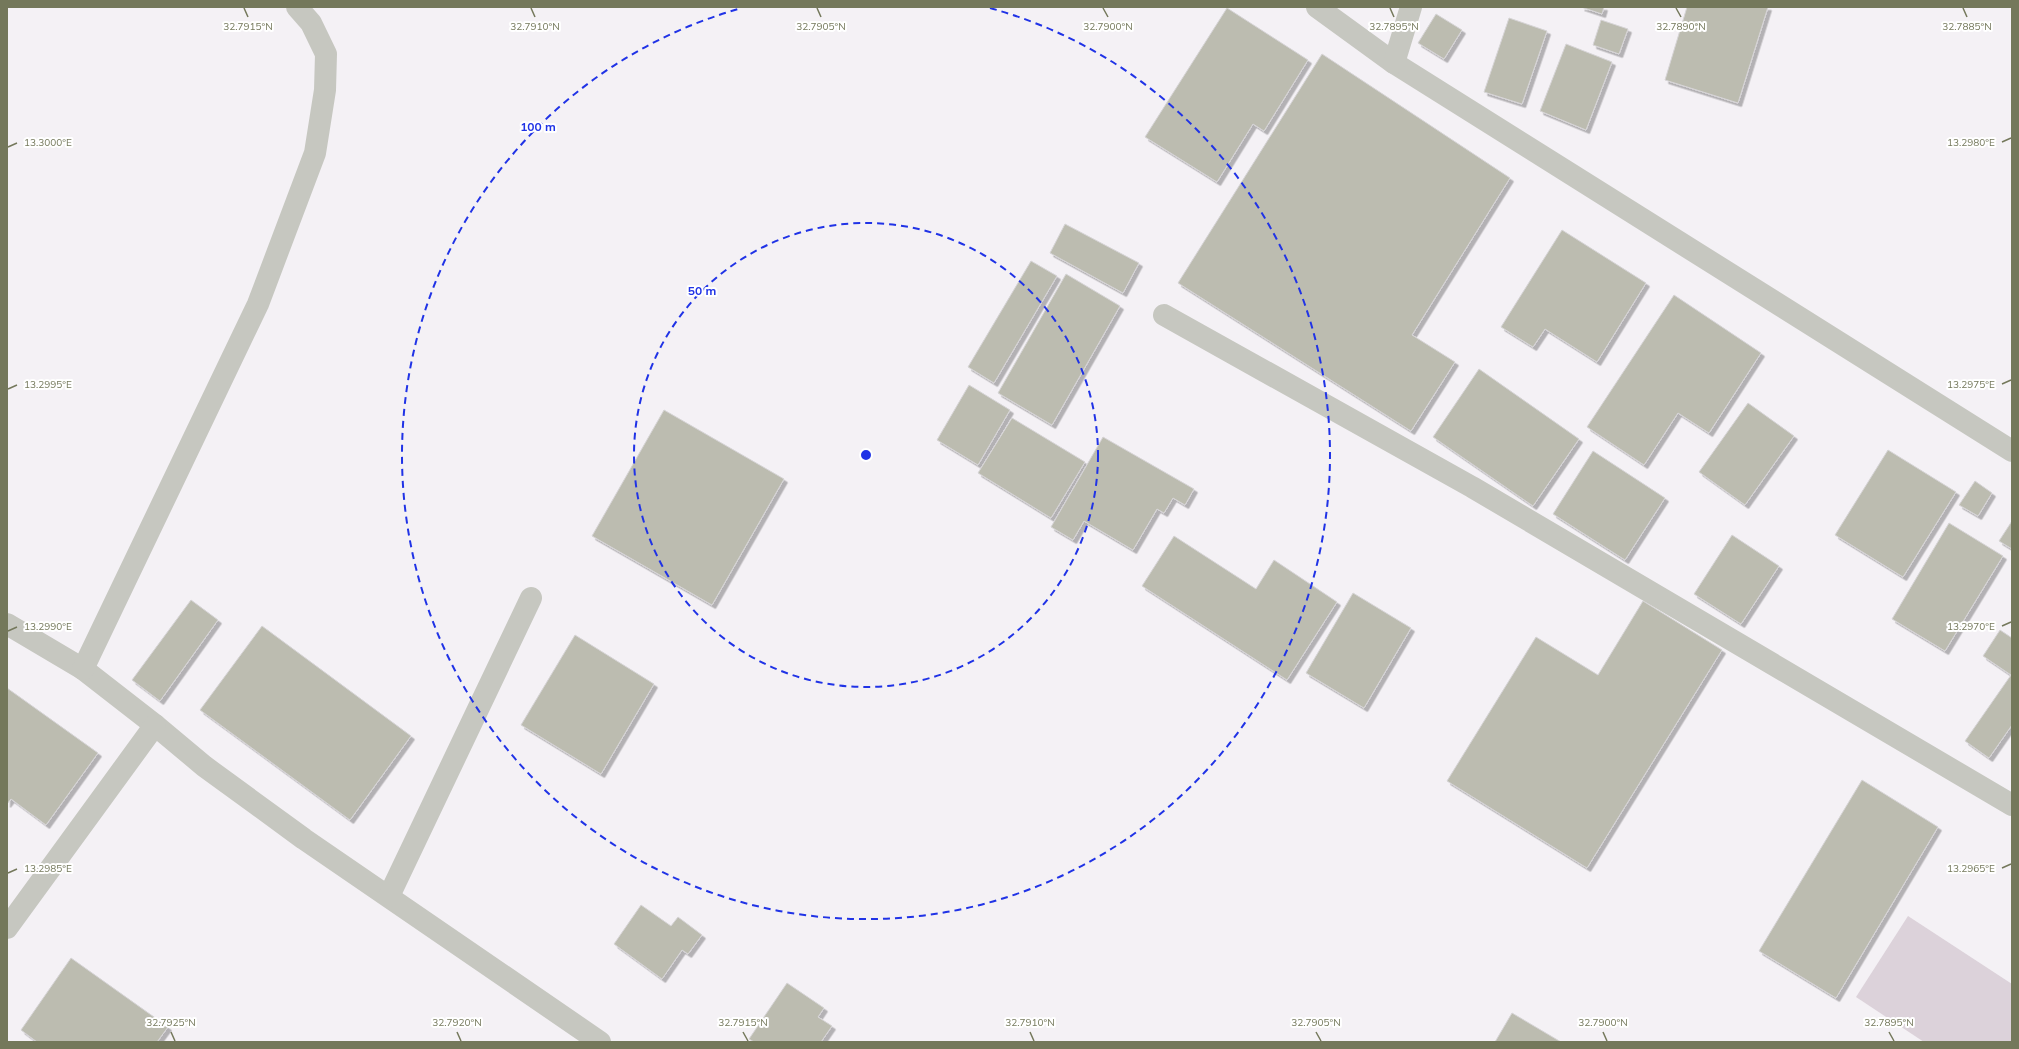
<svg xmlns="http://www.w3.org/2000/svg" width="2019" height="1049" viewBox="0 0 2019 1049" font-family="Mulish,sans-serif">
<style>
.green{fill:#dcd2da}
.building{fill:#bcbcb0;stroke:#d6d4d6;filter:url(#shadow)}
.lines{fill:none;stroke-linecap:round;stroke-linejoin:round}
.street{stroke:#c6c7c0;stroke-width:22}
.ticks{fill:none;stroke:#74785b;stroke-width:1.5}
.ring{fill:none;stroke:#2033e6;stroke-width:2;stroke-dasharray:7 5}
.ticks-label{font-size:10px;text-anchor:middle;fill:#74785b;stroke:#fff;stroke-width:4;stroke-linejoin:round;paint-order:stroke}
.centre{fill:#2033e6;stroke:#fff;stroke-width:2}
.ring-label{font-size:12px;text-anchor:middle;font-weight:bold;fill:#2033e6;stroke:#fff;stroke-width:4;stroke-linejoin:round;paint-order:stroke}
</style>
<defs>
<filter id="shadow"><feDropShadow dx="3.5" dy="3.5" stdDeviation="0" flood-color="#0004"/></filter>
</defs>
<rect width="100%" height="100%" fill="#f4f1f5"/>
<polygon class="green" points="1908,916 2012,984 2012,1042 1924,1042 1856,997"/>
<g class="building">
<polygon points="1581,7 1604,7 1602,14"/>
<polygon points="1687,7 1768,7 1738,103 1665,80"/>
<polygon points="1227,8 1308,60 1264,131 1253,124 1217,182 1145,137"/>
<polygon points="1436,14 1462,30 1444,59 1418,43"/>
<polygon points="1509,18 1547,31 1522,104 1484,92"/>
<polygon points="1601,20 1628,29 1619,54 1593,45"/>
<polygon points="1566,44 1612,62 1586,130 1540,111"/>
<polygon points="1322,54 1510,178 1412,335 1455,362 1411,431 1178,283"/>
<polygon points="1065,224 1139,263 1123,293 1050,253"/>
<polygon points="1562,230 1646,283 1597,362 1545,329 1533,347 1501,327"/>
<polygon points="1031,261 1057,276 994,383 968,367"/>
<polygon points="1066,274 1120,306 1052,425 998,393"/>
<polygon points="1674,295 1761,353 1709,433 1678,413 1644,465 1587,427"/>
<polygon points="1479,369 1579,439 1533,506 1433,437"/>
<polygon points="969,385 1010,410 978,465 937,440"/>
<polygon points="1748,403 1794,436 1745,505 1699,472"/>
<polygon points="664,410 784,479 712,605 592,536"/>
<polygon points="1012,418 1085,462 1051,518 978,473"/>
<polygon points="1103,437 1194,489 1185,505 1173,498 1164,513 1157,509 1133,550 1084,521 1073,540 1051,527"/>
<polygon points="1888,450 1956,492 1903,577 1835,535"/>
<polygon points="1593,451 1665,498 1625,560 1553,514"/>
<polygon points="1975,481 1992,493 1978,516 1959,505"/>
<polygon points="2012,521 2012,549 1999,541"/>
<polygon points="1949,523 2003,556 1945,651 1892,619"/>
<polygon points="1732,535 1779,566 1741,624 1694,594"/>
<polygon points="1174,536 1256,589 1274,560 1337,602 1287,680 1142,586"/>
<polygon points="1353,593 1411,628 1364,708 1306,673"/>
<polygon points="191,600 218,620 160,701 132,680"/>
<polygon points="1643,601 1722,650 1587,868 1447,781 1536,637 1598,675"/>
<polygon points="262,626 411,736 350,820 200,710"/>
<polygon points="2000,630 2012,638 2012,725 1989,758 1965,741 2011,675 1983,656"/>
<polygon points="575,635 654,684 601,774 521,725"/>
<polygon points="7,688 98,753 46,825 11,799 7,804"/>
<polygon points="1862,780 1938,827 1836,998 1759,951"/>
<polygon points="641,905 671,926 678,917 702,935 688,954 682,950 662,979 614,944"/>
<polygon points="71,958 168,1027 157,1042 37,1042 21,1030"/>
<polygon points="787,983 824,1008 818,1017 832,1026 821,1042 754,1042 749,1039"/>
<polygon points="1512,1013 1561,1042 1495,1042"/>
</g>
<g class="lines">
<g class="street">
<polyline points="1317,7 1394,63 2012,451"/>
<polyline points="1394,63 1411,7"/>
<polyline points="1164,315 1472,487 2012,805"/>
<polyline points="7,624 83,669 155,725 204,766 304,839 600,1042"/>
<polyline points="83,669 258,304 315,153 325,90 326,54 311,23 297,7"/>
<polyline points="389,896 531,598"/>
<polyline points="7,928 155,725"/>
</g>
</g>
<path class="ticks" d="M244 8 248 17M531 8 535 17M817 8 821 17M1103 8 1108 17M1390 8 1394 17M1676 8 1681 17M1963 8 1967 17M2002 142 2011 138M8 147 17 143M2002 384 2011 380M8 389 17 385M2002 626 2011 622M8 631 17 627M2002 868 2011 864M8 873 17 869M171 1032 175 1041M457 1032 461 1041M743 1032 748 1041M1030 1032 1034 1041M1316 1032 1321 1041M1603 1032 1607 1041M1889 1032 1894 1041"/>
<g class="ring">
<circle cx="866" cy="455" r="232"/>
<path d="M990 8A464 464 0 1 1 742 8"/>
</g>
<g class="ticks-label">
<text x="1681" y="30">32.7890°N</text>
<text x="1967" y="30">32.7885°N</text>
<text x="248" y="30">32.7915°N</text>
<text x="535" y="30">32.7910°N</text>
<text x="821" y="30">32.7905°N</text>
<text x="1108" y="30">32.7900°N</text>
<text x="1394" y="30">32.7895°N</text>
<text x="1971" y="146">13.2980°E</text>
<text x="48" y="146">13.3000°E</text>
<text x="1971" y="388">13.2975°E</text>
<text x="48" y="388">13.2995°E</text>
<text x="1971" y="630">13.2970°E</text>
<text x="48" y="630">13.2990°E</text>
<text x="1971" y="872">13.2965°E</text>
<text x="48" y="872">13.2985°E</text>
<text x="171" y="1026">32.7925°N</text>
<text x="457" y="1026">32.7920°N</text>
<text x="743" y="1026">32.7915°N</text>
<text x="1030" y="1026">32.7910°N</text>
<text x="1316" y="1026">32.7905°N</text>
<text x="1603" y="1026">32.7900°N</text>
<text x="1889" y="1026">32.7895°N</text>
</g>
<circle cx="866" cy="455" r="6" class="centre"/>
<g class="ring-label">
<text x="538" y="131">100 m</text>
<text x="702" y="295">50 m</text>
</g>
<rect width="2019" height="1049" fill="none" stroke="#74785b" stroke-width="16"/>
</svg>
